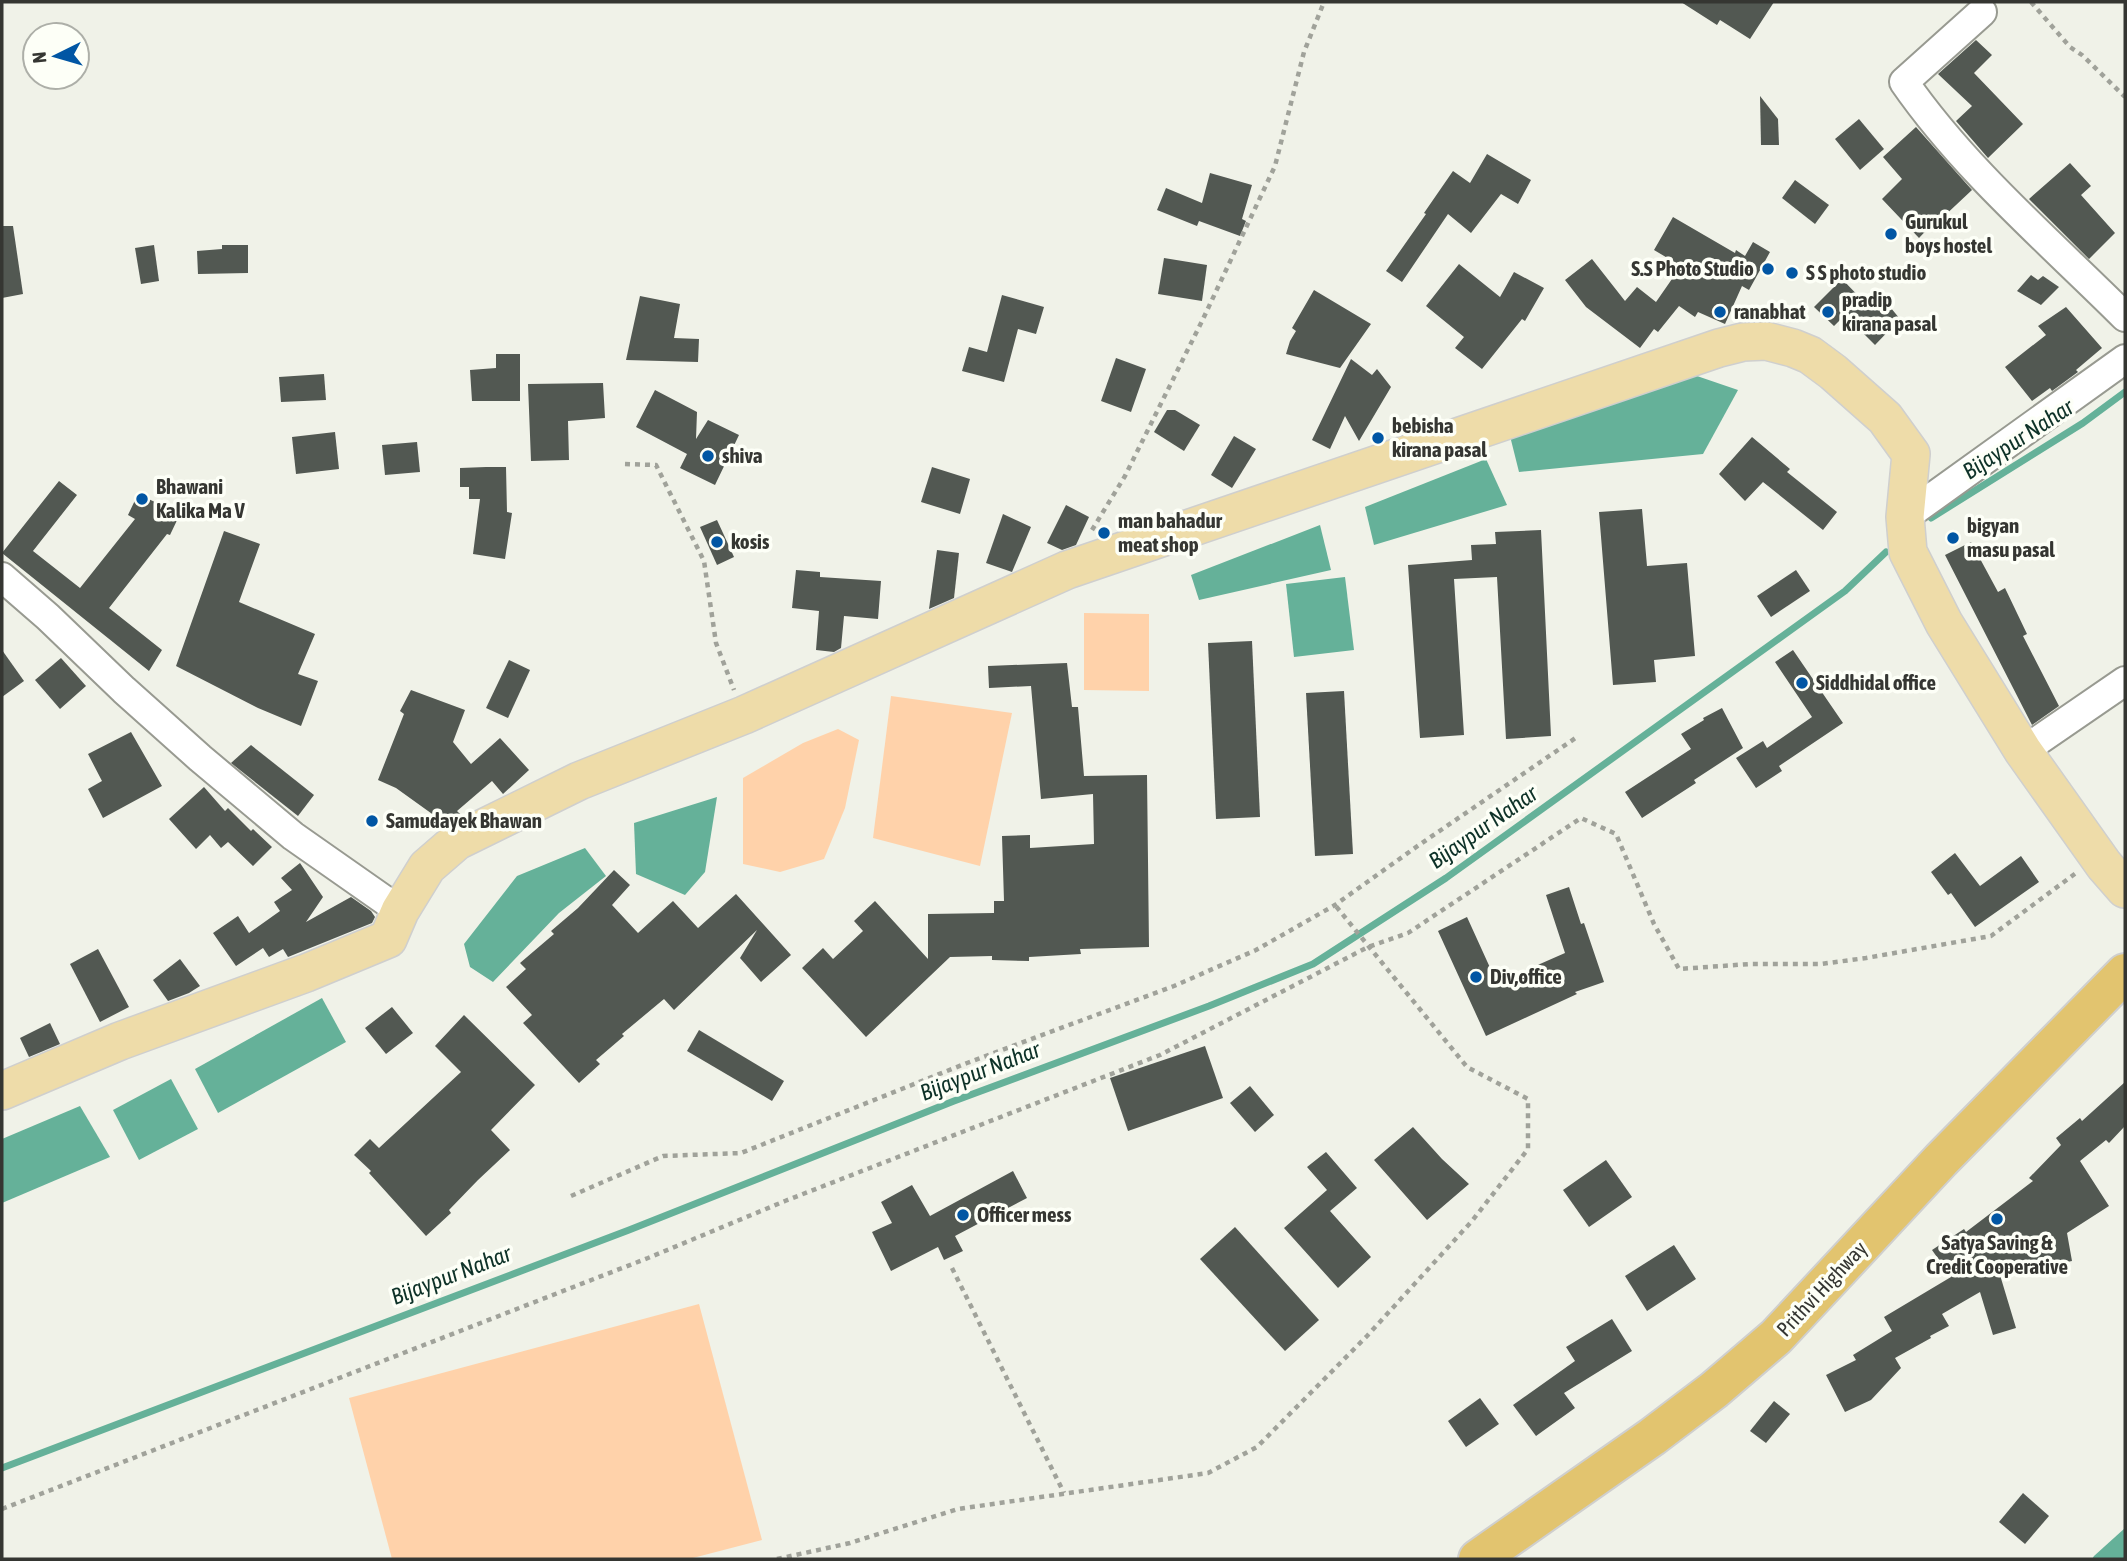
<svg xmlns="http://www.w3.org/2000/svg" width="2127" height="1561" viewBox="0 0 2127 1561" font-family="'Asap Condensed',sans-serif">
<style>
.green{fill:#ffd2aa}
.water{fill:#65b199}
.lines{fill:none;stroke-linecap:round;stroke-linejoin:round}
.stream{stroke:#65b199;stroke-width:7}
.building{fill:#525852}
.minor-casing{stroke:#989a91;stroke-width:32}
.major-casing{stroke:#cfcfce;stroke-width:40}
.highway-casing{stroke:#cfcfce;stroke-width:42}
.path{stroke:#a0a29a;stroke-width:4.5;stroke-dasharray:5 5;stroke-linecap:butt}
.minor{stroke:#fff;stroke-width:28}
.major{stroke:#eedca9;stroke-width:37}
.highway{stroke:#e2c46f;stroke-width:38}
.poi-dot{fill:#0156a4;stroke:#fdfff7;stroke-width:2.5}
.labels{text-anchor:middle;stroke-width:7;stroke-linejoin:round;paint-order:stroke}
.poi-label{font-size:21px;font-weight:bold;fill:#353632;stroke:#fdfff7;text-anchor:start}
.street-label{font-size:21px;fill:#353632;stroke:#fdfff7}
.water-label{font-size:23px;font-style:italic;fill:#0e3228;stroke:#fdfff7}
</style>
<rect width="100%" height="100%" fill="#f0f2e8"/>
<g class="green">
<polygon points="1084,613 1149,614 1149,691 1084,690"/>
<polygon points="891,696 1012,713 980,866 873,838"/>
<polygon points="838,729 859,740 845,808 824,859 780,872 743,864 743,778 803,743"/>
<polygon points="699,1304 762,1540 689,1559 392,1559 349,1398"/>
</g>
<g class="water">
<polygon points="1694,375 1738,390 1703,454 1519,472 1508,428"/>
<polygon points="1486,459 1507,505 1374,545 1365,507"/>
<polygon points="1320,525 1331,570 1199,600 1191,575"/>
<polygon points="1345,577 1354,650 1294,657 1286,584"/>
<polygon points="717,797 705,872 685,895 636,874 634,823"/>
<polygon points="585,848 606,876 559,913 493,982 470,967 464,944 517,876"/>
<polygon points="322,998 346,1042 218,1113 195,1069"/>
<polygon points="171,1079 198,1129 139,1160 113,1110"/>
<polygon points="80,1106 110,1157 2,1203 2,1139"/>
<polygon points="2125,1528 2125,1559 2092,1559 2094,1556"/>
</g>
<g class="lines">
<g class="stream">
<polyline points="1931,518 2083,423 2125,392"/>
<polyline points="2,1468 629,1230 954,1101 1209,1006 1313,964 1446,878 1845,591 1886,552"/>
</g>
</g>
<g class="building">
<polygon points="1681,2 1774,2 1750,39 1720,20 1717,25"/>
<polygon points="1976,40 1992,55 1974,73 2023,124 1988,158 1956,121 1972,106 1938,74"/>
<polygon points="1760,96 1778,119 1779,145 1761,145"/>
<polygon points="1859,119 1884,149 1860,170 1835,139"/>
<polygon points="1916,127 1972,190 1940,220 1938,218 1919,238 1882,199 1902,179 1883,157"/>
<polygon points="1487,154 1531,180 1518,204 1501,194 1471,233 1448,214 1402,282 1386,271 1426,214 1424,213 1453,171 1470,183"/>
<polygon points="2070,163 2091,186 2081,195 2115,233 2089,259 2029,199"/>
<polygon points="1210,173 1252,185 1242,219 1246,221 1240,236 1199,221 1197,226 1157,210 1166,188 1202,203"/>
<polygon points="1795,180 1829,205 1815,224 1782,198"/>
<polygon points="1673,217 1735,253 1736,250 1745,256 1753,242 1770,252 1749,290 1742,286 1725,324 1698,312 1695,317 1679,306 1658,332 1654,329 1640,348 1586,307 1565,280 1592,259 1625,301 1637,287 1656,302 1681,266 1654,250"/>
<polygon points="2,226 13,226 23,294 2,298"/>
<polygon points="154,245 159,281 141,284 135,248"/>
<polygon points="222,245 248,245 248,273 198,274 197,251 222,249"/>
<polygon points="1164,258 1207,265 1202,301 1158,294"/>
<polygon points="1459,264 1500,297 1514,272 1544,288 1525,321 1522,319 1482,369 1455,348 1464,337 1426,306"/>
<polygon points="2031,275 2038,280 2043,276 2059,287 2041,305 2017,291"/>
<polygon points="1842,279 1869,307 1881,296 1900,319 1875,345 1845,315 1834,326 1814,307"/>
<polygon points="1314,290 1371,324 1340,368 1286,354 1290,341 1296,331 1292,328"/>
<polygon points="1002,295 1044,307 1036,334 1018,329 1004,382 962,371 969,347 987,352"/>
<polygon points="640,296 680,304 674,338 699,339 698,362 626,360"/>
<polygon points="2066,307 2102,348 2076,370 2078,372 2052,391 2050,388 2032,401 2005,367 2046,335 2038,326"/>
<polygon points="496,354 520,354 520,401 472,401 470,370 496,368"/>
<polygon points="1116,358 1146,369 1131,412 1101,401"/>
<polygon points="1351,359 1372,375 1377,369 1391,387 1359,441 1345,416 1330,449 1312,440"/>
<polygon points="324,374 326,400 281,402 279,377"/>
<polygon points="603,383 605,418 568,421 569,460 531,461 528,384"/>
<polygon points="655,390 697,412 696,439 708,420 739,435 715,485 680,468 687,454 636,427"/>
<polygon points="1167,410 1175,410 1200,425 1184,451 1154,432"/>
<polygon points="335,432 339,469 296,474 292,437"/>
<polygon points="1234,436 1256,449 1232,488 1211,475"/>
<polygon points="1752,437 1790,469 1787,472 1837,512 1823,530 1763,482 1745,501 1719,474"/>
<polygon points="417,442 420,472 385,475 382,445"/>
<polygon points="486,467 506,467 507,512 512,513 505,559 473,554 480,499 469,499 469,487 460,487 460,468"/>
<polygon points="932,467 970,479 960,514 921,502"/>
<polygon points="59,481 77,495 33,551 80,588 135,519 128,515 138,494 180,514 170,535 167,534 109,608 162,650 149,671 2,553"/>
<polygon points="1066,505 1089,517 1076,545 1062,550 1047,543"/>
<polygon points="1642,509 1647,566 1687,563 1695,656 1654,660 1656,682 1613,685 1599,512"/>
<polygon points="1003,514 1031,527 1012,572 986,563"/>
<polygon points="717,520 734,557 717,565 700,527"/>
<polygon points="1541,530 1551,736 1506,739 1497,577 1454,579 1464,735 1420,738 1408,565 1472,560 1471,545 1496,544 1495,532"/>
<polygon points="224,531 260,544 239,602 315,634 298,674 318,681 301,726 258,708 176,666"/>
<polygon points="1971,542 1998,592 2005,588 2027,634 2023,636 2059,706 2032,725 1945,555"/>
<polygon points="937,550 959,553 954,598 929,609"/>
<polygon points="796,570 820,572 820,577 881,581 878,619 844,616 841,648 834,652 816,650 819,611 792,608"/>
<polygon points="1796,570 1810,591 1771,617 1757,596"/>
<polygon points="1252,641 1260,817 1216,819 1208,643"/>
<polygon points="2,650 24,681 2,697"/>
<polygon points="1793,650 1843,723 1779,766 1782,771 1756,788 1736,758 1763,741 1767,748 1812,717 1775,662"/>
<polygon points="61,658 86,686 60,709 35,680"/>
<polygon points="509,660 530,670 508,718 486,708"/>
<polygon points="1067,663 1072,707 1078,707 1084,776 1147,775 1149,947 1080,949 1081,954 1029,957 1029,961 992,960 992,956 950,957 866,1037 802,968 823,948 833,959 863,931 854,921 875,901 928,959 928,914 994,913 994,901 1004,901 1002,836 1030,835 1030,848 1094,844 1093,794 1041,799 1031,686 989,688 988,666"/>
<polygon points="411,690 465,710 453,742 471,764 500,738 529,770 503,794 492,781 457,811 461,815 440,828 431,820 435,816 396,788 378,780 404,714 400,711"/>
<polygon points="1344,691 1353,854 1315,856 1306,693"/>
<polygon points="1722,708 1743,748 1694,780 1696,783 1642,818 1625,792 1691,749 1681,734 1704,720 1703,718"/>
<polygon points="131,732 162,786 103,818 88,789 102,781 88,754"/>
<polygon points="251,745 314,795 298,816 231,763"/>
<polygon points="204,787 225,811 228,808 251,831 253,829 272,847 253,866 228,842 221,848 210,835 196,849 169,819"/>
<polygon points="1955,853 1980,886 2021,856 2039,882 1975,927 1951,893 1948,895 1931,872"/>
<polygon points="300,863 323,897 306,922 351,897 371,911 375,917 372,923 288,957 283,949 269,957 263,948 236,966 213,933 238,916 249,933 280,911 274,902 292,890 281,878"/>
<polygon points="614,870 630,885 612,905 638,933 673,901 698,928 736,894 791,955 761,982 740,958 757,930 674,1010 664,999 622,1034 624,1036 596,1060 600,1064 579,1083 523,1023 532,1015 506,987 526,969 520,963 554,934 551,931 578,908"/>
<polygon points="1569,887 1581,924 1584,923 1604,982 1575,992 1577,994 1486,1036 1438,931 1467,917 1497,983 1565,953 1546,895"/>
<polygon points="98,949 129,1007 100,1022 70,964"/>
<polygon points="180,959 200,986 189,993 168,1001 153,980"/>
<polygon points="392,1007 413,1033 386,1054 365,1028"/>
<polygon points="464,1015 535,1085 491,1130 510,1150 478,1180 449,1210 451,1213 426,1236 369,1173 371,1171 354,1155 370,1139 379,1148 461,1072 435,1046"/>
<polygon points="50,1023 60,1044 29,1057 20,1038"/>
<polygon points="699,1030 784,1081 772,1101 687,1051"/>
<polygon points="1205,1046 1223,1098 1128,1131 1110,1078"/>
<polygon points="2125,1082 2125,1126 2109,1143 2106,1140 2080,1161 2109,1206 2067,1233 2072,1261 2000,1275 2016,1328 1993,1335 1980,1292 1942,1314 1949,1326 1930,1336 1931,1338 1895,1358 1901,1368 1871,1400 1845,1412 1826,1375 1856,1360 1853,1355 1892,1331 1884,1317 1951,1277 1932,1250 1964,1229 1966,1232 2033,1181 2029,1178 2061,1145 2056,1138 2080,1118 2082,1121"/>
<polygon points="1250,1086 1274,1115 1255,1132 1230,1103"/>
<polygon points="1413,1127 1442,1159 1469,1184 1427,1220 1374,1160"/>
<polygon points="1326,1152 1357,1188 1330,1211 1371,1257 1338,1288 1284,1228 1327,1190 1307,1167"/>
<polygon points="1606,1160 1632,1197 1589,1227 1563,1190"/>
<polygon points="1013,1171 1027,1198 955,1236 963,1251 944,1260 938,1247 891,1271 872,1232 892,1223 881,1202 912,1185 930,1216"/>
<polygon points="1235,1227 1319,1320 1285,1351 1200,1259"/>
<polygon points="1674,1245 1696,1279 1647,1311 1625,1276"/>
<polygon points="1612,1319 1632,1351 1564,1393 1575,1408 1536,1436 1513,1405 1575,1361 1566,1347"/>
<polygon points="1480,1398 1499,1424 1466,1447 1448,1421"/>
<polygon points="1774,1401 1790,1414 1766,1443 1750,1431"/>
<polygon points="2023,1493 2049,1516 2025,1544 1999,1522"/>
</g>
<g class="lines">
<defs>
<g id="minor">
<path d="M1982 12 1904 82C1965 170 2050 242 2125 317"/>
<polyline points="1905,517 2125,359"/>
<polyline points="2,577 48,617 124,690 200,758 293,836 400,911"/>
<polyline points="2023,751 2125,681"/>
</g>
<polyline id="major" points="2,1091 120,1041 306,973 388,939 400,911 427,867 457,841 579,781 744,715 1067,570 1719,348 1743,342 1766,341 1793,348 1810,355 1833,372 1885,418 1911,454 1905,517 1908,552 1944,623 2023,751 2104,865 2125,889"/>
<polyline id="highway" points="1478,1559 1652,1437 1714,1390 1776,1337 1941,1160 2125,973"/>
</defs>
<use href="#minor" class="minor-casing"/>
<use href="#major" class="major-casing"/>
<use href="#highway" class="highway-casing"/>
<g class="path">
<polyline points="2031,2 2070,47 2082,55 2125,97"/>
<polyline points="625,464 656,465 704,561 716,643 734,690"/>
<polyline points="1092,530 1125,476 1203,319 1275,166 1304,52 1324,2"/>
<polyline points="571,1196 663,1156 741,1153 967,1063 1174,986 1256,950 1335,905 1419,845 1577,737"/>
<polyline points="952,1268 1064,1493"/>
<polyline points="2,1509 648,1258 785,1201 1160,1055 1368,947 1408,933 1581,818 1616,834 1654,924 1679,969 1750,964 1821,964 1866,958 1991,936 2076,873"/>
<polyline points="777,1559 850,1543 958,1509 1208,1473 1257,1447 1367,1336 1472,1221 1528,1149 1528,1099 1467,1067 1335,905"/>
</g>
<use href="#minor" class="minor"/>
<use href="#major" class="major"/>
<use href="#highway" class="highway"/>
</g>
<g class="poi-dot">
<circle cx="1891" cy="234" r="7"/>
<circle cx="1768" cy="269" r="7"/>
<circle cx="1792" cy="273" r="7"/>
<circle cx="1720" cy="312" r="7"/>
<circle cx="1828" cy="312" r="7"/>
<circle cx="1378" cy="438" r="7"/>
<circle cx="708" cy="456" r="7"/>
<circle cx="142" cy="499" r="7"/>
<circle cx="1104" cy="533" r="7"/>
<circle cx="1953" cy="538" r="7"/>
<circle cx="717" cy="542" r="7"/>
<circle cx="1802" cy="683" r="7"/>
<circle cx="372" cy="821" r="7"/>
<circle cx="1476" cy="977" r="7"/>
<circle cx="963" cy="1215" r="7"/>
<circle cx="1997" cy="1219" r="7"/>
</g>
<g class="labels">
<g class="poi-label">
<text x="1905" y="229">Gurukul<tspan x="1905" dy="24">boys hostel</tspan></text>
<text x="1754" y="276" text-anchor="end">S.S Photo Studio</text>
<text x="1806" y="280">S S photo studio</text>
<text x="1842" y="307">pradip<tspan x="1842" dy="24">kirana pasal</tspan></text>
<text x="1734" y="319">ranabhat</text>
<text x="1392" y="433">bebisha<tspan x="1392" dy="24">kirana pasal</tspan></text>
<text x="722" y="463">shiva</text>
<text x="156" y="494">Bhawani<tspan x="156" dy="24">Kalika Ma V</tspan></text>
<text x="1118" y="528">man bahadur<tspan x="1118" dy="24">meat shop</tspan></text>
<text x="1967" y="533">bigyan<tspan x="1967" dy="24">masu pasal</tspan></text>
<text x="731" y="549">kosis</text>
<text x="1816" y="690">Siddhidal office</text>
<text x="386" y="828">Samudayek Bhawan</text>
<text x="1490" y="984">Div,office</text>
<text x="977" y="1222">Officer mess</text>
<text x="1997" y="1250" text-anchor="middle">Satya Saving &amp;<tspan x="1997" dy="24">Credit Cooperative</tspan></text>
</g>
<g class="street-label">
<text transform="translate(1822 1289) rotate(-47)" y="7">Prithvi Highway</text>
</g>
<g class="water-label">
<text transform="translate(2018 439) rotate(-33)" y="8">Bijaypur Nahar</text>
<text transform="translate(1483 827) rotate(-35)" y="8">Bijaypur Nahar</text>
<text transform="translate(980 1071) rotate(-21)" y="8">Bijaypur Nahar</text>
<text transform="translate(451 1275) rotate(-21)" y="8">Bijaypur Nahar</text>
</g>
</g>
<rect width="2127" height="1561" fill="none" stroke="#353632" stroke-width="7"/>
<g transform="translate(56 56) rotate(265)"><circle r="33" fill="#fdfff7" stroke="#adafa8" stroke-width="2"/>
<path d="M0-5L12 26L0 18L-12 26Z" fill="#0156a4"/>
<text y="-10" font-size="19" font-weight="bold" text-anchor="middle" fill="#353632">N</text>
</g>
</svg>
